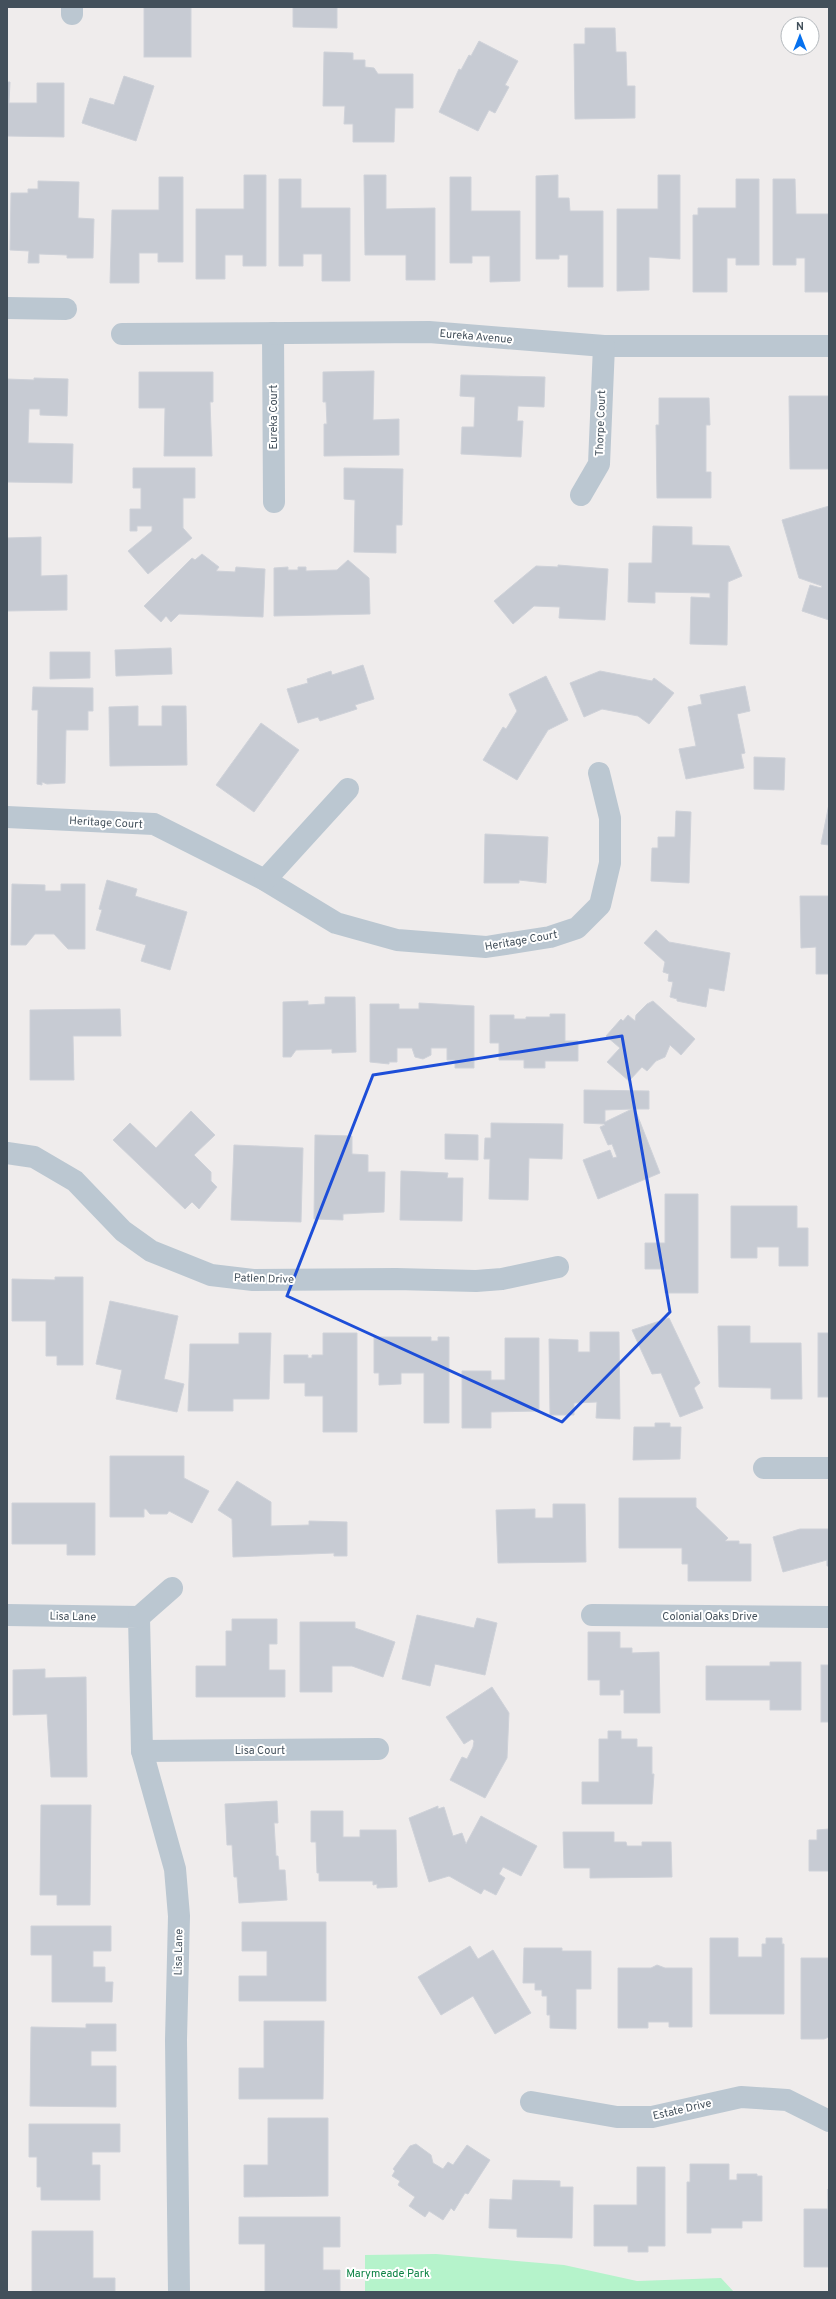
<svg xmlns="http://www.w3.org/2000/svg" width="836" height="2299" viewBox="0 0 836 2299" font-family="Overpass,sans-serif">
<style>
.green{fill:#b5f3cb}
.building{fill:#c7cbd3;stroke:#cfd2d9;fill-rule:evenodd}
.lines{fill:none;stroke-linecap:round;stroke-linejoin:round}
.minor{stroke:#bbc7d1;stroke-width:22}
.marked{fill:none;stroke:#1d4ed8;stroke-width:3;stroke-linejoin:round}
.labels{text-anchor:middle;stroke-width:4;stroke-linejoin:round;paint-order:stroke}
.street-label{font-size:11px;fill:#43505b;stroke:#fff}
.park-label{font-size:11px;fill:#0d8345;stroke:#fff}
</style>
<rect width="100%" height="100%" fill="#efecec"/>
<polygon class="green" points="436,2254 564,2265 637,2281 721,2278 734,2292 365,2292 365,2255"/>
<g class="building">
<rect x="144" y="7" width="47" height="50"/>
<polygon points="293,7 337,7 337,28 293,27"/>
<polygon points="585,28 615,28 616,52 626,52 627,86 635,86 635,118 575,119 574,44 585,44"/>
<polygon points="479,41 518,61 505,85 509,87 495,113 489,110 478,131 439,112 459,69 461,70 469,55 471,56"/>
<polygon points="324,52 353,53 353,60 365,60 365,67 374,68 378,74 413,74 413,108 395,108 394,142 353,142 353,124 344,124 345,106 323,106"/>
<polygon points="124,76 154,86 136,141 82,123 90,98 114,105"/>
<polygon points="7,82 10,82 9,103 37,103 37,83 64,83 64,137 7,136"/>
<polygon points="244,175 266,175 266,266 243,266 243,255 225,255 225,279 196,279 196,209 244,209"/>
<polygon points="364,175 386,175 386,209 435,208 435,280 406,280 406,255 365,255"/>
<polygon points="558,175 558,198 569,198 570,211 603,211 603,287 568,287 568,255 559,255 559,259 536,259 536,176"/>
<polygon points="658,175 680,175 680,259 649,257 649,290 617,291 617,209 658,209"/>
<polygon points="159,177 183,177 183,262 158,262 158,253 139,253 139,283 110,283 112,210 159,210"/>
<polygon points="450,177 471,177 471,211 520,211 520,281 490,282 490,256 472,256 472,263 450,263"/>
<polygon points="279,179 301,179 301,208 350,208 350,281 322,281 322,254 303,254 303,266 279,266"/>
<polygon points="736,179 759,179 759,265 736,265 736,258 727,258 727,292 693,292 693,215 698,215 698,208 736,208"/>
<polygon points="773,179 795,179 796,214 829,214 829,292 805,292 805,258 796,258 796,265 773,265"/>
<polygon points="38,181 79,182 78,218 94,219 93,258 67,258 67,255 39,254 39,263 28,263 29,251 10,250 11,193 28,193 28,189 38,189"/>
<polygon points="374,371 373,420 399,419 399,455 324,456 324,424 327,424 326,402 323,402 323,372"/>
<polygon points="139,372 213,372 213,402 210,402 212,456 164,456 165,408 139,408"/>
<polygon points="461,375 545,377 544,407 518,406 517,421 523,421 521,457 461,454 462,427 474,427 475,397 460,396"/>
<polygon points="34,378 68,379 67,416 40,415 40,409 29,409 28,443 73,444 72,483 7,482 7,379 34,380"/>
<polygon points="789,396 829,396 829,469 790,469"/>
<polygon points="659,398 709,398 710,425 706,425 706,472 711,472 711,498 657,498 656,425 659,425"/>
<polygon points="133,468 195,468 195,498 183,498 183,528 192,538 148,574 128,551 152,531 152,526 137,526 137,531 130,531 130,509 141,509 141,488 133,488"/>
<polygon points="344,468 403,469 402,525 396,525 396,553 354,552 355,500 344,499"/>
<polygon points="829,506 829,620 802,611 810,585 821,588 822,586 799,578 782,520"/>
<polygon points="653,526 692,527 692,545 729,546 742,576 728,582 727,645 690,644 691,597 710,598 710,593 655,592 655,603 628,602 629,563 652,563"/>
<polygon points="41,537 41,576 67,575 67,610 7,611 7,538"/>
<polygon points="202,554 219,567 216,571 235,572 236,567 265,569 263,617 179,614 171,622 166,616 161,622 144,606 192,558 195,560"/>
<polygon points="348,560 369,578 370,614 274,616 274,568 288,567 288,570 298,570 298,567 306,567 306,571 337,570"/>
<polygon points="558,565 608,569 605,620 559,618 560,607 534,606 513,624 494,601 536,566 558,567"/>
<polygon points="171,648 172,674 116,676 115,650"/>
<polygon points="50,652 90,652 90,678 50,679"/>
<polygon points="363,665 374,699 355,705 357,709 320,721 318,717 298,723 287,689 308,683 307,679 331,671 332,675"/>
<polygon points="600,671 652,681 654,678 674,693 649,724 638,716 602,709 584,717 570,683"/>
<polygon points="546,676 568,720 548,730 517,780 483,760 503,727 506,729 517,711 509,694"/>
<polygon points="745,686 750,711 737,714 745,753 741,754 744,768 686,779 679,749 696,746 688,707 702,704 700,695"/>
<polygon points="33,687 93,688 93,711 88,711 88,730 66,730 65,783 47,784 42,782 42,785 37,784 38,710 32,710"/>
<polygon points="138,706 138,726 162,726 162,706 186,706 187,765 110,766 109,707"/>
<polygon points="261,723 299,750 254,812 216,785"/>
<polygon points="754,757 785,758 784,790 754,789"/>
<polygon points="829,804 829,845 821,844"/>
<polygon points="676,811 691,812 689,883 651,881 652,848 658,848 658,837 675,837"/>
<polygon points="485,834 548,837 546,883 519,880 519,883 484,883"/>
<polygon points="107,880 137,889 135,896 187,912 170,970 141,961 146,945 96,930 102,910 99,909"/>
<polygon points="12,884 45,885 45,891 61,891 61,884 85,884 85,949 68,949 54,934 35,934 26,945 11,945"/>
<polygon points="800,896 829,896 829,974 816,974 816,947 801,948"/>
<polygon points="656,930 669,942 730,953 724,991 709,988 706,1007 677,1001 677,999 670,997 673,982 668,981 669,974 663,972 665,962 644,943"/>
<polygon points="325,997 355,997 356,1052 332,1053 332,1049 296,1050 291,1057 283,1057 283,1002 308,1001 308,1005 325,1004"/>
<polygon points="653,1001 695,1039 681,1055 670,1045 665,1057 656,1061 647,1071 642,1067 629,1081 607,1062 620,1048 606,1036 621,1019 623,1021 628,1015 635,1021 636,1015 647,1004"/>
<polygon points="419,1003 474,1006 474,1068 455,1068 455,1060 447,1060 447,1048 431,1048 431,1055 423,1059 415,1057 412,1048 397,1048 397,1062 389,1062 389,1064 370,1062 370,1004 399,1004 399,1009 419,1009"/>
<polygon points="120,1009 121,1036 73,1036 74,1080 30,1080 30,1010"/>
<polygon points="550,1014 565,1014 565,1041 578,1041 578,1061 545,1061 545,1068 524,1068 524,1060 499,1060 499,1043 490,1043 490,1015 514,1015 514,1019 526,1019 526,1017 550,1017"/>
<path d="M584 1090 649 1091V1109H635L660 1173 598 1199 583 1160 610 1150 613 1158 617 1157 612 1144 608 1145 600 1127 605 1125 604 1124 584 1123ZM632 1109 605 1122V1110Z"/>
<polygon points="191,1111 215,1135 194,1155 211,1172 211,1181 217,1187 199,1209 192,1202 185,1209 113,1140 130,1123 156,1148"/>
<polygon points="491,1123 563,1124 562,1159 529,1158 528,1200 489,1199 490,1159 484,1159 485,1138 491,1138"/>
<polygon points="445,1134 478,1135 478,1160 445,1159"/>
<polygon points="315,1135 352,1136 352,1154 368,1155 368,1172 385,1172 384,1212 343,1214 343,1220 314,1219"/>
<polygon points="234,1145 303,1148 301,1222 231,1220"/>
<polygon points="401,1171 448,1173 447,1178 463,1178 462,1221 400,1220"/>
<polygon points="665,1194 698,1194 698,1293 665,1293 665,1269 645,1269 645,1243 665,1243"/>
<polygon points="731,1206 797,1206 797,1228 808,1228 808,1266 779,1266 779,1247 757,1247 757,1258 731,1258"/>
<polygon points="55,1277 83,1277 83,1365 57,1365 57,1356 46,1356 46,1321 12,1321 12,1279 55,1280"/>
<polygon points="110,1301 178,1316 164,1379 184,1384 177,1412 116,1399 122,1370 96,1364"/>
<polygon points="669,1318 700,1383 694,1388 703,1408 680,1417 661,1373 652,1374 632,1330"/>
<polygon points="718,1326 750,1326 750,1343 801,1343 802,1399 771,1399 771,1388 719,1387"/>
<polygon points="590,1332 619,1332 620,1419 596,1418 597,1402 574,1403 574,1415 550,1415 549,1339 578,1340 578,1352 590,1352"/>
<polygon points="239,1333 271,1333 269,1399 233,1399 233,1411 188,1411 190,1344 239,1344"/>
<polygon points="323,1333 357,1333 357,1432 323,1432 323,1396 305,1396 305,1383 284,1383 284,1355 308,1355 308,1358 312,1358 312,1355 323,1355"/>
<rect x="818" y="1333" width="11" height="64"/>
<polygon points="374,1337 431,1337 431,1341 438,1341 438,1337 449,1337 449,1423 424,1423 424,1373 401,1373 401,1384 379,1385 379,1373 374,1373"/>
<polygon points="505,1338 539,1338 539,1411 491,1412 491,1428 462,1428 462,1371 491,1371 491,1380 505,1380"/>
<polygon points="655,1423 670,1423 670,1427 681,1427 680,1459 633,1460 634,1427 655,1427"/>
<polygon points="110,1456 184,1456 184,1478 209,1491 192,1523 169,1511 167,1514 150,1514 146,1509 144,1509 144,1517 110,1517"/>
<polygon points="237,1481 271,1502 271,1526 309,1525 309,1521 347,1522 347,1556 334,1556 334,1553 233,1557 232,1519 218,1510"/>
<polygon points="619,1498 696,1498 696,1507 728,1538 725,1541 739,1541 739,1544 751,1544 751,1581 688,1581 688,1564 682,1564 682,1548 619,1548"/>
<polygon points="12,1503 95,1503 95,1555 67,1555 67,1544 12,1544"/>
<polygon points="553,1504 585,1504 586,1562 498,1563 496,1510 535,1509 535,1518 553,1518"/>
<polygon points="800,1529 829,1529 829,1566 827,1566 827,1560 783,1572 773,1537"/>
<polygon points="417,1615 474,1628 477,1618 497,1623 485,1675 435,1664 430,1686 402,1679"/>
<polygon points="232,1619 277,1619 277,1644 269,1644 269,1670 285,1670 285,1697 196,1697 196,1666 226,1666 226,1631 232,1631"/>
<polygon points="300,1622 355,1622 355,1628 395,1642 383,1677 352,1666 332,1666 332,1692 300,1692"/>
<polygon points="588,1632 620,1632 620,1648 632,1648 632,1653 659,1652 660,1713 624,1713 624,1690 620,1690 620,1695 600,1695 600,1680 588,1680"/>
<polygon points="770,1662 801,1662 801,1710 770,1710 770,1700 706,1700 706,1666 770,1666"/>
<rect x="821" y="1665" width="8" height="57"/>
<polygon points="45,1669 45,1678 86,1677 87,1777 51,1777 47,1714 13,1715 13,1670"/>
<polygon points="492,1687 509,1713 507,1758 485,1798 450,1780 462,1757 467,1759 473,1747 474,1741 472,1739 464,1744 446,1717"/>
<polygon points="608,1731 621,1731 621,1739 637,1739 637,1747 652,1747 652,1774 654,1774 652,1804 582,1804 582,1782 599,1782 599,1739 608,1739"/>
<polygon points="277,1801 278,1823 274,1823 276,1856 278,1856 279,1870 285,1870 287,1900 239,1903 237,1877 234,1877 232,1845 227,1845 225,1804"/>
<polygon points="41,1805 91,1805 90,1905 57,1905 57,1895 40,1895"/>
<polygon points="438,1806 438,1809 444,1807 453,1836 462,1833 466,1844 481,1816 537,1846 521,1876 503,1867 499,1874 505,1878 496,1895 484,1889 481,1894 449,1876 429,1882 409,1818"/>
<polygon points="311,1811 343,1811 343,1837 360,1837 360,1830 396,1830 397,1887 377,1888 377,1884 373,1885 373,1881 319,1881 319,1873 317,1873 316,1842 311,1842"/>
<polygon points="829,1829 829,1871 809,1871 809,1840 817,1840 817,1830"/>
<polygon points="563,1832 614,1832 614,1842 626,1842 627,1846 642,1846 642,1842 671,1842 672,1877 590,1878 590,1868 564,1868"/>
<polygon points="242,1922 326,1922 326,2001 239,2001 239,1976 267,1976 267,1951 242,1951"/>
<polygon points="31,1926 111,1926 111,1951 93,1951 93,1967 105,1967 105,1982 113,1982 112,2002 52,2002 52,1955 31,1955"/>
<polygon points="710,1938 738,1938 738,1957 762,1957 762,1944 766,1944 766,1938 782,1938 782,1944 784,1944 784,2014 710,2014"/>
<polygon points="470,1946 478,1959 493,1950 531,2013 495,2034 473,1996 441,2015 418,1977"/>
<polygon points="524,1948 562,1948 562,1951 591,1951 591,1989 576,1989 576,2029 550,2028 550,2015 547,2015 547,1996 542,1996 542,1990 535,1990 535,1983 523,1983"/>
<polygon points="801,1958 829,1958 829,2037 824,2039 801,2039"/>
<polygon points="657,1965 665,1968 692,1968 692,2027 669,2027 669,2022 648,2022 648,2028 618,2028 618,1968 651,1968"/>
<polygon points="264,2021 324,2021 323,2099 239,2099 239,2068 264,2068"/>
<polygon points="86,2024 116,2024 116,2051 91,2051 91,2066 116,2066 116,2107 30,2106 31,2027 86,2028"/>
<polygon points="268,2118 328,2118 328,2196 244,2197 244,2165 268,2165"/>
<polygon points="29,2124 120,2124 120,2152 92,2152 92,2165 100,2165 100,2200 41,2200 41,2187 37,2187 37,2157 29,2157"/>
<polygon points="416,2144 431,2155 433,2163 443,2169 448,2162 453,2165 467,2145 490,2160 468,2194 465,2193 454,2211 451,2208 443,2220 429,2211 425,2217 409,2206 415,2197 398,2185 400,2181 392,2176 395,2171 393,2169 410,2146"/>
<polygon points="690,2164 729,2164 729,2180 737,2180 737,2174 757,2174 757,2176 762,2176 762,2221 742,2221 742,2228 711,2228 711,2233 687,2233 687,2182 690,2182"/>
<polygon points="637,2167 665,2167 665,2246 648,2246 648,2252 628,2252 628,2246 594,2246 594,2205 637,2205"/>
<polygon points="513,2180 560,2181 560,2187 573,2187 572,2238 517,2237 517,2229 489,2228 490,2199 512,2200"/>
<polygon points="828,2189 829,2267 804,2267 804,2209 828,2209"/>
<polygon points="239,2217 340,2217 340,2247 323,2247 323,2270 340,2270 340,2292 265,2292 265,2244 239,2244"/>
<polygon points="32,2231 93,2231 93,2278 115,2278 115,2292 32,2292"/>
</g>
<g class="lines">
<g class="minor">
<polyline points="72,7 72,14"/>
<polyline points="7,308 66,309"/>
<polyline points="273,333 274,502"/>
<polyline points="122,334 429,332 604,346 829,346"/>
<polyline points="581,495 599,464 604,346"/>
<polyline points="7,817 154,824 265,880 336,923 397,940 486,947 550,937 577,928 600,905 610,863 610,818 599,773"/>
<polyline points="265,880 348,789"/>
<polyline points="7,1153 34,1157 75,1181 123,1231 151,1251 211,1275 253,1280 396,1279 476,1281 502,1279 558,1267"/>
<polyline points="764,1468 829,1468"/>
<polyline points="7,1615 139,1617 142,1751 175,1869 179,1916 176,2040 179,2292"/>
<polyline points="592,1615 829,1617"/>
<polyline points="139,1617 172,1588"/>
<polyline points="142,1751 378,1749"/>
<polyline points="531,2102 617,2117 652,2117 741,2097 787,2100 829,2121"/>
</g>
</g>
<path class="marked" d="M622 1036 670 1312 562 1422 287 1296 373 1075Z"/>
<g class="labels">
<g class="street-label">
<text transform="translate(476 336) rotate(5)" y="4">Eureka Avenue</text>
<text transform="translate(273 417) rotate(-90)" y="4">Eureka Court</text>
<text transform="translate(600 423) rotate(-88)" y="4">Thorpe Court</text>
<text transform="translate(106 822) rotate(3)" y="4">Heritage Court</text>
<text transform="translate(521 940) rotate(-10)" y="4">Heritage Court</text>
<text transform="translate(264 1278) rotate(2)" y="4">Patlen Drive</text>
<text transform="translate(73 1616) rotate(1)" y="4">Lisa Lane</text>
<text x="710" y="1620">Colonial Oaks Drive</text>
<text x="260" y="1754">Lisa Court</text>
<text transform="translate(178 1952) rotate(-89)" y="4">Lisa Lane</text>
<text transform="translate(682 2109) rotate(-13)" y="4">Estate Drive</text>
</g>
<g class="park-label">
<text x="388" y="2277">Marymeade Park</text>
</g>
</g>
<rect width="836" height="2299" fill="none" stroke="#43505b" stroke-width="16"/>
<g transform="translate(800 36)"><circle r="19" fill="#ffffff" stroke="#b4b9bd"/>
<path d="M0-3L7 15L0 10L-7 15Z" fill="#0771ee"/>
<text y="-6" font-size="11" font-weight="bold" text-anchor="middle" fill="#43505b">N</text>
</g>
</svg>
